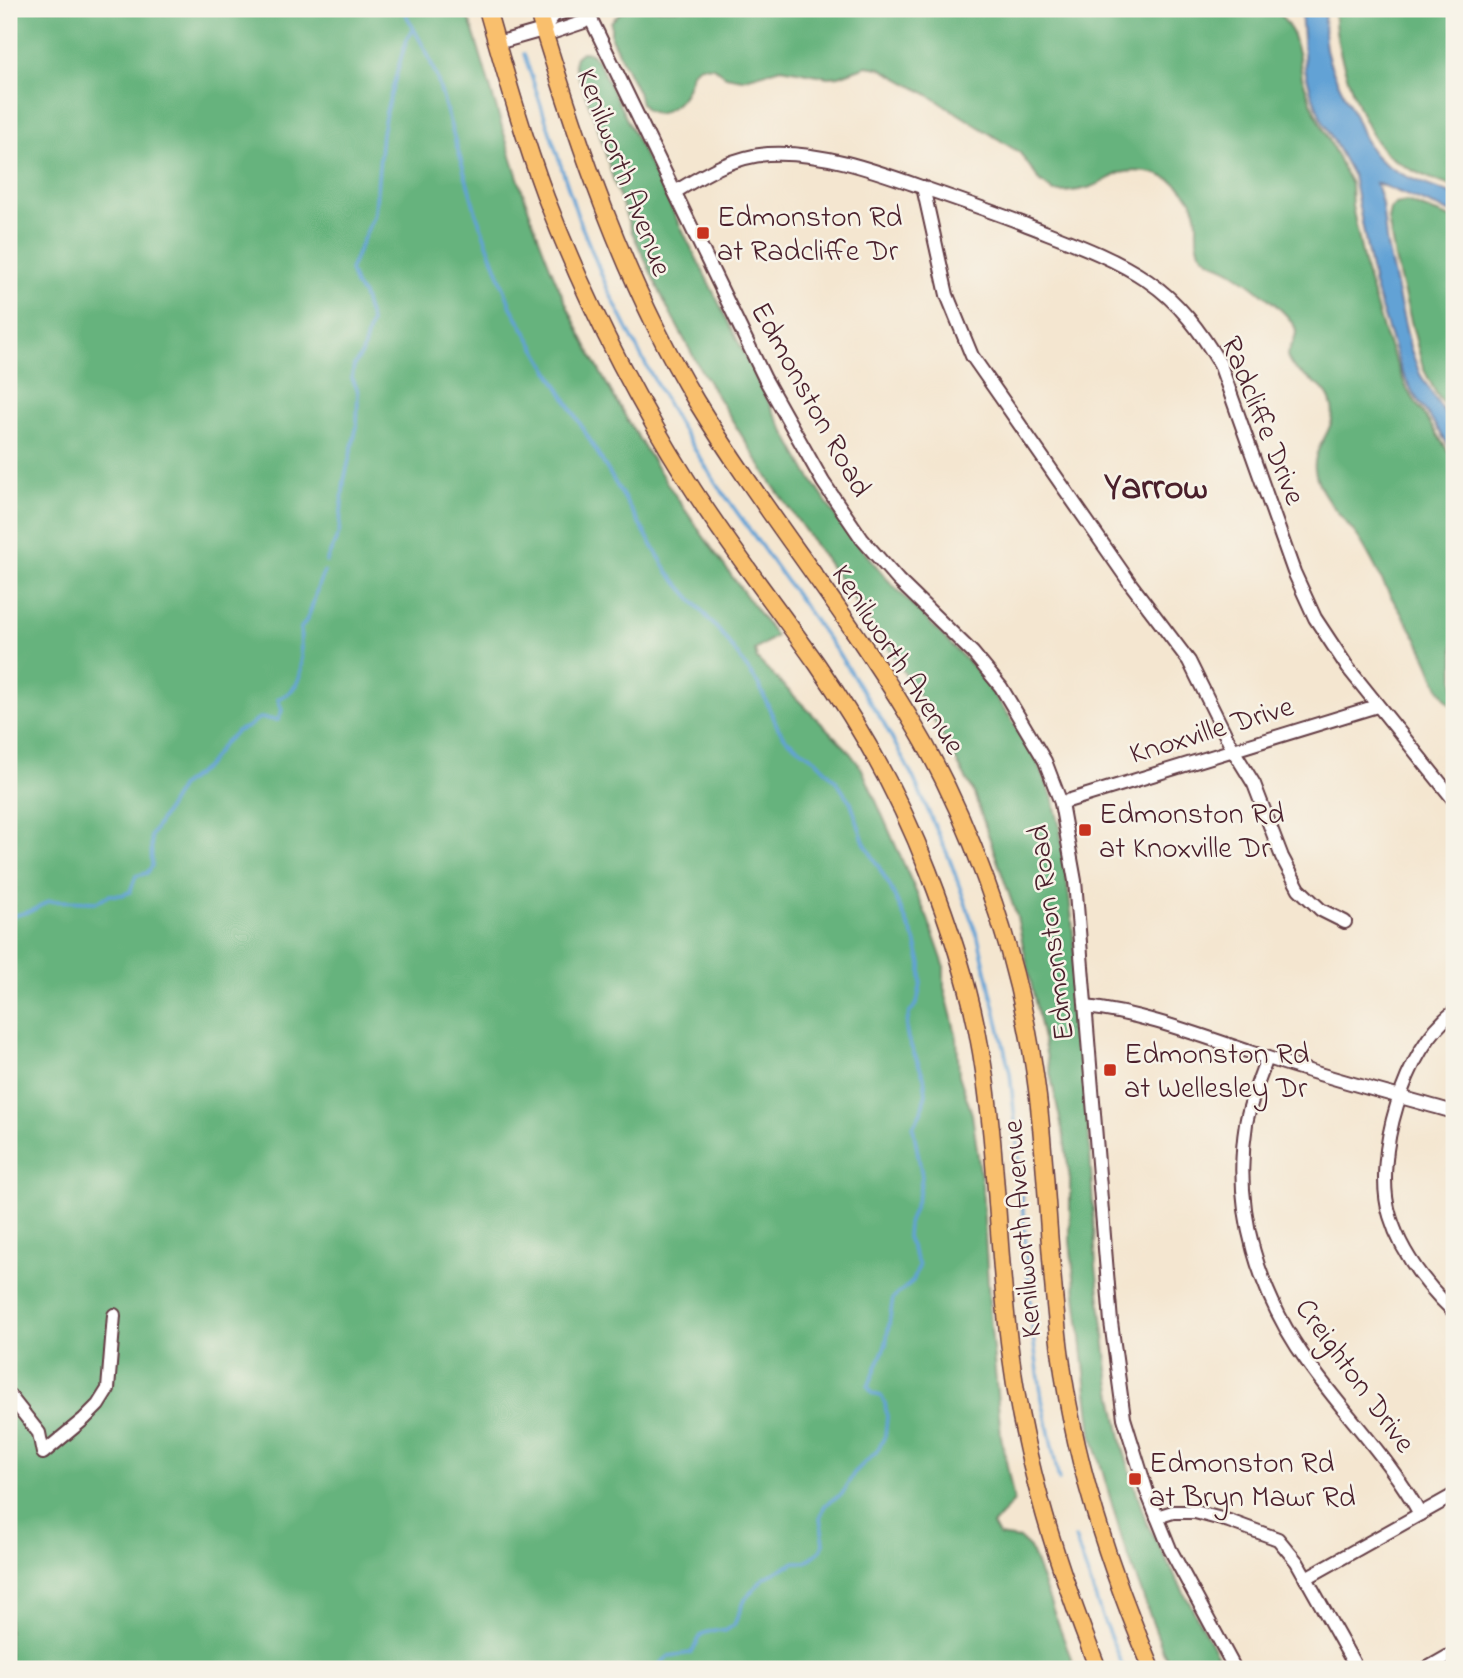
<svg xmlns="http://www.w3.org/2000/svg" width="1463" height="1678" viewBox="0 0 1463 1678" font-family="'Indie Flower',sans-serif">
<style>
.forest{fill:#66b37d;stroke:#586954;stroke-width:2}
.water{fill:#62a2d5;stroke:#566080;stroke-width:2}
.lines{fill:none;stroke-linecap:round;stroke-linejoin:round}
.stream{stroke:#62a2d5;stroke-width:3.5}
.minor-casing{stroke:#643d44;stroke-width:16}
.major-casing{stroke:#643d44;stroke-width:19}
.minor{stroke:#fff;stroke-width:12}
.major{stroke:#f9bf6d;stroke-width:16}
.poi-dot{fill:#c8321e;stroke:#f7f3e8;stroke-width:2.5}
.labels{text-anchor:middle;stroke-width:5;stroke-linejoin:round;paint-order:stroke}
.street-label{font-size:30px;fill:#4a1f2b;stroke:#f7f3e8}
.poi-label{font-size:30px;fill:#4a1f2b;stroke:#f7f3e8;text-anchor:start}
.district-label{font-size:37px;font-weight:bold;fill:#4a1f2b;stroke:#f7f3e8}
</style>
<rect width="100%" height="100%" fill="#f7f3e8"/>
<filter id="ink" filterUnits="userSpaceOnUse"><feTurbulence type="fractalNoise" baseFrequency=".0143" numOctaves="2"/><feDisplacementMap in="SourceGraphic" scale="14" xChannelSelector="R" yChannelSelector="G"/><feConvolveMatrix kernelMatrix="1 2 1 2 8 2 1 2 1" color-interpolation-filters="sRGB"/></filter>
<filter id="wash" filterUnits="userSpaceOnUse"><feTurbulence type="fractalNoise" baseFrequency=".00686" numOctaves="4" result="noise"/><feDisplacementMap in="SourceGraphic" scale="28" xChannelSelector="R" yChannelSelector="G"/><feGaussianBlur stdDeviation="1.57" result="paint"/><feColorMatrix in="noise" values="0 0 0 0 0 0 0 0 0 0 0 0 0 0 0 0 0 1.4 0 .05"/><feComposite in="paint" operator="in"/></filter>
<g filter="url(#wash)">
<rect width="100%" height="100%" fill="#f4e6d0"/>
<g class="forest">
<path d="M9 9H465C478 41 486 76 497 110 515 171 534 231 560 290 614 414 695 528 776 636L755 650 757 659 847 749 862 769 928 919 944 965V987L957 1038 959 1075 972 1114 982 1185 990 1317 1001 1436 1014 1501 993 1525 999 1536 1020 1539 1030 1548 1075 1669H9Z"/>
<path d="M628 9H1277L1292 32 1299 56 1302 77 1315 112 1351 184 1352 206 1365 268 1385 336 1407 389 1454 460V708C1438 693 1433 673 1424 653 1415 632 1400 613 1389 593 1378 574 1370 554 1358 537 1343 517 1319 496 1315 470 1311 444 1342 428 1330 400 1320 377 1295 379 1287 356 1289 349 1296 339 1296 332 1297 317 1244 279 1231 271 1220 265 1207 262 1200 251 1196 243 1197 233 1197 224 1197 202 1183 184 1162 176 1150 171 1132 170 1120 173 1112 176 1104 182 1096 185 1083 191 1068 192 1054 192L1040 181 1020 153 927 94 880 68 866 66 839 76 828 77 781 68 742 79 726 76 713 67 700 66 692 72C688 94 678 107 658 114L646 110 641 103 638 92 611 38V22L620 13Z"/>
<path d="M1335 9H1454V187C1431 179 1400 168 1383 150 1360 123 1332 44 1335 9Z"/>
<polygon points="582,52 591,53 597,60 772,409 808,474 840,523 887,579 976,670 1010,717 1038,762 1052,796 1060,827 1072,920 1090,1149 1096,1266 1108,1370 1123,1448 1146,1522 1225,1669 1172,1669 1163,1651 1122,1539 1092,1435 1070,1241 1070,1179 1064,1138 1017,917 973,791 931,715 893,655 772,484 699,367 667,307 632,232 614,182 598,128 574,64 576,57"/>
<polygon points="1407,202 1454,219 1454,418 1437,395 1423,368 1395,259 1388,219 1390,209 1396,204"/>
</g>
<path class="water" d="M1301 9H1325C1321 57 1332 69 1352 110 1361 129 1365 147 1381 161 1401 177 1430 186 1454 195V214L1376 183 1382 204 1387 246 1410 347 1420 374 1454 429V453L1413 393 1401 370 1374 285 1353 176 1321 118 1311 92 1305 69Z"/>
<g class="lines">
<g class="stream">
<polyline points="403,9 427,53 436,75 477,216 511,307 668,572 726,639 746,667 759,685 778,728 787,740 816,760 836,781 851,803 864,842 890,886 915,940 921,964 921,983 917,1003 909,1014 906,1028 908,1039 924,1077 926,1093 921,1112 913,1127 922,1176 919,1194 908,1224 907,1237 919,1266 913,1281 893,1298 886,1344 868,1387 873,1394 881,1396 885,1403 887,1417 885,1436 877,1451 854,1473 842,1494 825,1505 820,1518 824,1543 820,1551 806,1562 795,1562 764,1578 745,1599 734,1625 725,1631 715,1630 702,1634 691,1653 669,1656 654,1669"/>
<polyline points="524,54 579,220 608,290 640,354 678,423 716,483 840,656 883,722 913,777 950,860 979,941 1010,1073 1017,1139 1033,1337 1042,1399 1059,1480"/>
<polyline points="326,562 339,533 344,481 357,426 358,391 352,378 354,365 362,354 371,322 363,295 355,285 350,270 375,212 382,133 386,112 401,58 407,39 414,29"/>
<path d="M9 915 13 916 31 911 49 901 97 902 109 895H122L130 892 136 876 147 873 152 866 151 836 181 786 206 767 224 743 237 731 248 727 259 718 278 720 282 710 278 699C312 684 298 658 301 628 314 613 314 590 324 572"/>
<polyline points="1075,1538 1102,1617 1124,1669"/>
</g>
</g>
</g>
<g filter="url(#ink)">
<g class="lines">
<defs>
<g id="minor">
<polyline points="586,9 765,379 823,482 862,539 898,580 973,653 1001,687 1045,761 1061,803 1075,881 1111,1322 1124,1418 1147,1492 1170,1549 1235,1669"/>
<polyline points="543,30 554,15 574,9"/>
<polyline points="497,43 543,30 554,32 584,22 587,11"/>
<polyline points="923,187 947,295 972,356 1130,583 1189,661 1233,750 1254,784 1282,857 1299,889 1321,910 1345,922"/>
<path d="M675 192C705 174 732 157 768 154 823 151 876 171 927 189 959 200 991 211 1022 223 1064 240 1110 255 1148 281 1179 302 1201 332 1220 364L1294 572 1315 618 1348 668 1454 800"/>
<polyline points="1061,803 1377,706"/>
<path d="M1086 1007C1148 1014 1206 1038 1265 1057 1327 1078 1391 1094 1454 1112"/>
<path d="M1454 1012C1405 1047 1372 1158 1390 1216 1401 1253 1427 1286 1454 1312"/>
<path d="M1267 1058C1259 1080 1250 1101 1246 1124 1232 1210 1259 1295 1309 1364 1345 1415 1390 1459 1420 1514"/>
<polyline points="9,1395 39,1433 43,1453 84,1419 98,1405 108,1389 114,1315"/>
<polyline points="1157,1517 1173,1512 1195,1512 1229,1521 1278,1539 1297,1562 1357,1669"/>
<polyline points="1306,1578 1454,1495"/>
<polyline points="1426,1669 1454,1653"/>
</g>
<g id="major">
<path d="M487 9C505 72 523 136 546 198 584 297 631 391 687 480 727 544 774 603 817 664 862 729 900 797 928 870 951 929 971 990 981 1052 998 1153 997 1256 1011 1357 1025 1465 1058 1568 1098 1669"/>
<path d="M537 9C578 144 623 279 696 401 762 509 843 607 908 715 939 766 965 822 985 878 1011 948 1029 1023 1038 1097 1048 1184 1049 1271 1061 1358 1075 1465 1110 1570 1152 1669"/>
</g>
</defs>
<use href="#minor" class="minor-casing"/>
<use href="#major" class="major-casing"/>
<use href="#minor" class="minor"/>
<use href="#major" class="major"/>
</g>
</g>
<g class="poi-dot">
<rect x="696" y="226" width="14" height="14" rx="3.5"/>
<rect x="1078" y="823" width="14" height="14" rx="3.5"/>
<rect x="1103" y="1063" width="14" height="14" rx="3.5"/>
<rect x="1128" y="1472" width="14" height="14" rx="3.5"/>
</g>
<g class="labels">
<g class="street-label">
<text transform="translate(625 172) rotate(69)" y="10">Kenilworth Avenue</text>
<text transform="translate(812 399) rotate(61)" y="10">Edmonston Road</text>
<text transform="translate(1264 420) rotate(68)" y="10">Radcliffe Drive</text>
<text transform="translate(899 659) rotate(57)" y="10">Kenilworth Avenue</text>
<text transform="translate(1211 729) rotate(-17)" y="10">Knoxville Drive</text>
<text transform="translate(1050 933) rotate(-97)" y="10">Edmonston Road</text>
<text transform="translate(1021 1229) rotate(-95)" y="10">Kenilworth Avenue</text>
<text transform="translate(1356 1375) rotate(54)" y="10">Creighton Drive</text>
</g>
<g class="poi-label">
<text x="717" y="226">Edmonston Rd<tspan x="717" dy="34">at Radcliffe Dr</tspan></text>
<text x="1099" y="823">Edmonston Rd<tspan x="1099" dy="34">at Knoxville Dr</tspan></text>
<text x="1124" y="1063">Edmonston Rd<tspan x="1124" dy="34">at Wellesley Dr</tspan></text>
<text x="1149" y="1472">Edmonston Rd<tspan x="1149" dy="34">at Bryn Mawr Rd</tspan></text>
</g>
<g class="district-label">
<text x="1156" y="498">Yarrow</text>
</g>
</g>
<rect width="1463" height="1678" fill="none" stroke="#f7f3e8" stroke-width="35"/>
</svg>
